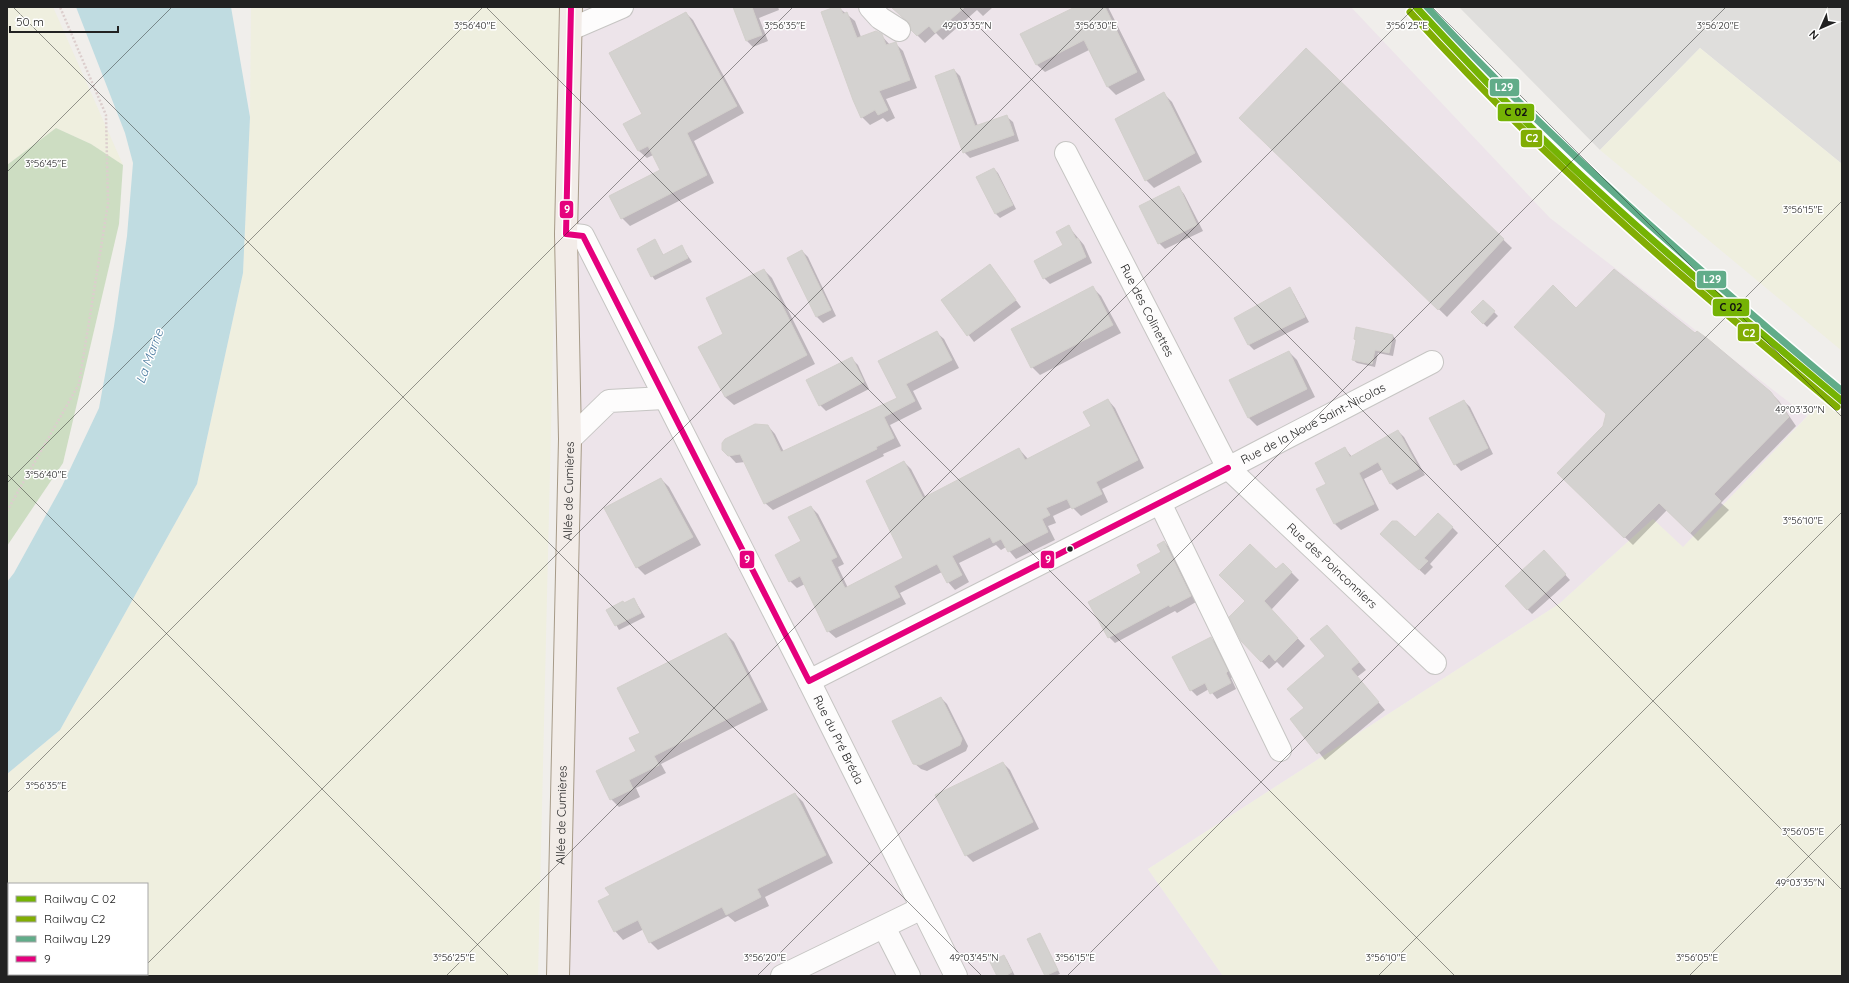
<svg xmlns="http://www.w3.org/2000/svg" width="1849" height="983" viewBox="0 0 1849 983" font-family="Quicksand,sans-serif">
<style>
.residential{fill:#dfdedc}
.industrial{fill:#ede4ea}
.farmland{fill:#efefdf;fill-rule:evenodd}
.forest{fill:#cdddc2}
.water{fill:#c0dce1}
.shadow{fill:#0003}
.building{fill:#d4d2d0;stroke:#d3d0cc}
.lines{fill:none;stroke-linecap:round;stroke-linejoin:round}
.minor-casing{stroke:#c6c5c3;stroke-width:24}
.major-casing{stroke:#a69a87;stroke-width:24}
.path{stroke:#dccecd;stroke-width:2.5;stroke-dasharray:2 2;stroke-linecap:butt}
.minor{stroke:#fdfcfc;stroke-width:22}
.major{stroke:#f2ece8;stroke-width:22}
.bus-1-casing{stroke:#fff;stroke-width:9}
.bus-1{stroke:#e5007d;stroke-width:6}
.rail-1-casing{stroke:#fff;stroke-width:10}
.rail-2-casing{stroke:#fff;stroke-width:10}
.rail-3-casing{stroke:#fff;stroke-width:10}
.rail-1{stroke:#75b304;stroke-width:7}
.rail-2{stroke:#81ad03;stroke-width:7}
.rail-3{stroke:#61ac89;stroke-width:7}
.ticks{fill:none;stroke:#222;stroke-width:1;stroke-opacity:0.45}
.bus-dot{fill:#222;stroke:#fff;stroke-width:1.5}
.labels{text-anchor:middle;stroke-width:3;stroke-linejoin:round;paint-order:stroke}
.street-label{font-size:12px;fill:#222;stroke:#fff}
.water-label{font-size:13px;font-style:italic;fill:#4a7a9f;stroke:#fff}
.ticks-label{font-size:10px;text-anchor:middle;fill:#222;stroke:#fff;stroke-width:3;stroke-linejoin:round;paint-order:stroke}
.line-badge{stroke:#fff;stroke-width:1.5}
.badge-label{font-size:11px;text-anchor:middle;font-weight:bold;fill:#fff}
.pale-badge-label{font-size:11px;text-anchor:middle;font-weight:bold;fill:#111}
</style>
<rect width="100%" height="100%" fill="#f0eeeb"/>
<polygon class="residential" points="1459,7 1842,7 1842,164 1700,48 1600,150"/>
<polygon class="industrial" points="583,7 1351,7 1550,218 1807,416 1683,548 1653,519 1559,604 1148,869 1223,976 569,976 579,559 577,232"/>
<g class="farmland">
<polygon points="7,7 53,7 123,165 91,144 56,128 7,165"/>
<path d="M251 7H561L538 976H7V774L60 730 197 484 243 273 250 117ZM9 884H147V974H9Z"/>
<polygon points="1700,48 1842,164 1842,351 1600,150"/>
<polygon points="1842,380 1842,976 1223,976 1148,869 1559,604 1653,519 1683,547"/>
</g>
<polygon class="forest" points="56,128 91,144 123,165 119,224 63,463 7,546 7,165"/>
<polygon class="water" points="76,7 231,7 250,117 243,273 197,484 60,730 7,774 7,582 14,573 62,486 99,408 114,326 127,236 133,163 125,133"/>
<g class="shadow">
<polygon points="734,7 778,7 779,10 759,18 768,41 753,47 747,41"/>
<polygon points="838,7 855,21 861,37 881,35 890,45 895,43 903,51 917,88 886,99 895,118 887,122 883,118 870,125 862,117"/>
<polygon points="893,7 993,7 983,16 977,10 943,40 936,33 925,43 912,30 911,26"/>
<polygon points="1077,7 1108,7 1145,80 1116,95 1108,87 1089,50 1045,72 1036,64"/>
<polygon points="686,13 693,20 744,113 694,141 714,183 630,226 622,218 662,170 653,155 647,158 639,151 625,124 643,114"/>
<polygon points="1306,50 1512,248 1447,317 1248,126"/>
<polygon points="954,70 960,76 978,126 1006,116 1013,122 1019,141 970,158 964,152"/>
<polygon points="1164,94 1172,102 1202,162 1154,188 1146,180"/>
<polygon points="994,169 998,173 1016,209 1000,218 996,214 977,177"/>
<polygon points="1178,187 1184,194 1203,231 1165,249 1159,243"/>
<polygon points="1068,226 1084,245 1092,263 1050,284 1044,278 1065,245"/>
<polygon points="655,241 664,256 682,247 692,262 655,280 652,276"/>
<polygon points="802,251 808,257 836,316 823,323 817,317 788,258"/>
<polygon points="990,265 1021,307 974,342 942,300"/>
<polygon points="764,270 772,278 815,364 734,405 725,397 700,347 725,334"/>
<polygon points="1093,288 1101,296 1121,333 1040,375 1032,367"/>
<polygon points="1289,289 1294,294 1309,322 1254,350 1249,345 1235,318"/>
<polygon points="1483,301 1498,316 1487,327 1472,312"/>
<polygon points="1576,310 1770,392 1779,401 1796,426 1721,503 1729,510 1698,541 1667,510 1633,545 1566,481 1604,427 1607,414"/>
<polygon points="936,332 944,339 959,368 913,391 922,409 890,425 901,446 883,454 884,456 773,510 765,503 745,462 736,463 723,449 768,426 775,434 784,452 898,398 879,361"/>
<polygon points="1393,336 1396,340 1393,356 1378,353 1375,367 1357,363 1353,360 1357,341 1355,339"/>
<polygon points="1289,352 1297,360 1315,397 1257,426 1248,417"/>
<polygon points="852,359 858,365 869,389 826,411 820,405"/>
<polygon points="1108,400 1115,408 1144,468 1102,489 1108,502 1081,516 1072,507 1053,516 1056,523 1048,526 1055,540 1016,559 1006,547 1001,550 996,545 959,563 969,582 955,590 948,582 942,572 900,593 906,604 836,638 828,631 805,584 797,588 790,581 811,507 818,514 844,564 838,567 848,588 904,559 904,462 911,469 926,498 1019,449 1028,459 1092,427"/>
<polygon points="1464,401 1470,407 1493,454 1461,471 1455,464 1430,418"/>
<polygon points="1398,431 1404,437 1425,475 1397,490 1391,484 1383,469 1364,479 1379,510 1341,530 1335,524 1318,489 1327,484 1345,448 1352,457"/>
<polygon points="661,479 669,487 701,545 645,575 637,567"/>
<polygon points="1452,527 1458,533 1430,564 1433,567 1425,575 1387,540 1415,539"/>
<polygon points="1164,542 1170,548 1196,602 1177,613 1175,611 1115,643 1109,637 1143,574 1163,553"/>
<polygon points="1549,557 1570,580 1532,614 1527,609"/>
<polygon points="1283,564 1299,580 1271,610 1305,646 1283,668 1277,662 1269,669 1242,641 1276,571"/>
<polygon points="634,599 645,617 619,630 608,610"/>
<polygon points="1327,626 1366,670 1357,677 1385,710 1325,760 1292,719 1305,708 1326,657"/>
<polygon points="726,634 734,642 768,710 661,764 666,773 636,788 640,797 619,807 611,799 637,752 641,733"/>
<polygon points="1211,638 1216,643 1233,677 1231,678 1236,689 1217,699 1209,689 1197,696 1191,690"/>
<polygon points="941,698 947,704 968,746 966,751 927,771 921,769 914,763"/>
<polygon points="1003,763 1010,770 1039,829 973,862 966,855"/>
<polygon points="795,794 803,802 833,863 765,897 769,906 735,922 728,916 658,950 650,942 644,929 623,940 615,931"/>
<polygon points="1040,934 1060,974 1055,976 1046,976"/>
<polygon points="1004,956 1007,960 1015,976 998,976"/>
</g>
<g class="building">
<polygon points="733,7 752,7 762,35 746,41"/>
<polygon points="835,7 840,7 843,14 847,12 857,38 876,31 882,34 886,45 896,42 910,80 879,91 888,110 878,115 875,110 861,118 853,100 821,12"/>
<polygon points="891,7 965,7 935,33 929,26 917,36 911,30 910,24"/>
<polygon points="1075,7 1105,7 1137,72 1107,87 1084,40 1036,65 1020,34"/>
<polygon points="686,12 737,106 687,133 707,175 621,219 609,196 660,170 648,146 638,151 623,124 642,114 609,53"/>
<polygon points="1306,48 1504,239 1438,310 1239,118"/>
<polygon points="954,69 975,126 1007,115 1014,135 963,153 935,76"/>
<polygon points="1164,92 1195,153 1145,181 1115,119"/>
<polygon points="994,168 1013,205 995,214 976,177"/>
<polygon points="1179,186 1197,225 1158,244 1139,206"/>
<polygon points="1069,225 1076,239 1078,238 1086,257 1043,279 1034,261 1063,245 1056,232"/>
<polygon points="655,239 663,255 682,245 688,258 651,277 637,249"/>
<polygon points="802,250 831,310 816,317 787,258"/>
<polygon points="990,264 1016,300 967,336 941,300"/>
<polygon points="764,269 807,355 725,397 698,347 723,334 706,298"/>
<polygon points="1614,269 1695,333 1697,331 1708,339 1771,392 1789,417 1714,494 1721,501 1690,533 1659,503 1624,538 1557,473 1603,426 1606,414 1514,327 1553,285 1576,308"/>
<polygon points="1093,286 1113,325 1031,368 1011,329"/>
<polygon points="1290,287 1305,317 1248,345 1234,318"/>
<polygon points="1483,300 1495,311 1483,324 1471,312"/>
<polygon points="1356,327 1393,335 1389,353 1375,350 1372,364 1352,360 1356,340 1354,339"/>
<polygon points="937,331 952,360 906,384 915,401 884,417 894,438 876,447 877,449 764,504 740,454 728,456 722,450 722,443 725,439 755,424 768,425 781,452 897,398 878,361"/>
<polygon points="1289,351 1307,389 1248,418 1229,380"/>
<polygon points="852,357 864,382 819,406 806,380"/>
<polygon points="1108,399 1138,460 1096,482 1102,494 1072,509 1067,499 1046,508 1050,515 1042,519 1048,532 1008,552 1001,539 993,543 990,537 952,556 962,575 947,583 937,564 894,586 900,597 827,632 800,576 789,582 775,555 801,541 788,517 811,506 837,557 831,560 845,588 903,558 866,481 904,461 923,498 1019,448 1025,460 1091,426 1083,412"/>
<polygon points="1464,400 1488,448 1454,465 1429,418"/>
<polygon points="1398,430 1419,469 1390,484 1378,462 1359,473 1374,504 1334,524 1316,489 1326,484 1315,463 1345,447 1350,457"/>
<polygon points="661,478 693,537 636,568 604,508"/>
<polygon points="1438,513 1453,527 1424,558 1428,561 1419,570 1380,534 1392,521 1397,521 1415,537"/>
<polygon points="1164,541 1191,596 1170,607 1169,605 1108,638 1088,602 1141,573 1137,565 1161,552 1157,545"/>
<polygon points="1250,544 1276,569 1283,563 1292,572 1264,601 1298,638 1275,661 1269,654 1261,662 1241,641 1229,617 1245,601 1219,575"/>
<polygon points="1544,550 1566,574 1527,610 1505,586"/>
<polygon points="634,598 641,613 615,626 606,610 623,601 624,603"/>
<polygon points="1327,625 1359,662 1351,669 1379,702 1317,754 1290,719 1304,708 1287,689 1325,656 1310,639"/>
<polygon points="726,633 761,702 654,756 659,765 629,780 633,789 610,800 596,771 636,751 629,738 640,733 617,688"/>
<polygon points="1211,637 1228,671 1226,673 1231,683 1210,694 1205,683 1190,691 1172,657"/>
<polygon points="941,697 962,739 960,745 920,765 913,764 892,721"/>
<polygon points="1003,762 1033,822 965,856 935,795"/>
<polygon points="795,793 826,855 757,889 761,897 726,915 722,907 649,943 638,920 614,932 598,901 610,895 605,888"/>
<polygon points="1040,933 1058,970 1045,976 1027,939"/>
<polygon points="1004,955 1012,972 1005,976 997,976 990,962"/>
</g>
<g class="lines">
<defs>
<g id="minor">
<polyline points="870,7 880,18 899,30"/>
<polyline points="571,29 622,7"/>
<path id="s1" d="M1066 153 1228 468 1435 663"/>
<path id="s2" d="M566 234 583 236 809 681 956 976"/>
<polyline points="570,439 609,401 664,398"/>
<polyline points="1160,503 1280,750"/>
<path id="s3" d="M809 681 1228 468 1432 362"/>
<polyline points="884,927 909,976"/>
<polyline points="782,976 922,908"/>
</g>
<g id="major">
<path id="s4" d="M558 976 570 439 566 234 571 7"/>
</g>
</defs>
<use href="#minor" class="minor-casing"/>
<use href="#major" class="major-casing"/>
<polyline class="path" points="7,511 79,384 108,204 106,115 60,7"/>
<use href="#minor" class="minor"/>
<use href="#major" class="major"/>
<defs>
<polyline id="bus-1" points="571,7 566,234 583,236 809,681 1228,468"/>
</defs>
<use href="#bus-1" class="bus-1-casing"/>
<use href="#bus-1" class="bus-1"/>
<defs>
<path id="rail-1" d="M1416 7C1465 60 1515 113 1568 163 1656 246 1749 323 1842 401"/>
<path id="rail-2" d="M1410 12C1459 66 1510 118 1563 168 1651 252 1744 329 1837 407"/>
<path id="rail-3" d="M1427 7C1555 146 1697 269 1842 391"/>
</defs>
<use href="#rail-1" class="rail-1-casing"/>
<use href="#rail-2" class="rail-2-casing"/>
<use href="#rail-3" class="rail-3-casing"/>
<use href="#rail-1" class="rail-1"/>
<use href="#rail-2" class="rail-2"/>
<use href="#rail-3" class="rail-3"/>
</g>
<path class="ticks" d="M13 7 982 976M486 7 1455 976M959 7 1842 890M1432 7 1842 417M7 172 172 7M7 474 509 976M7 483 483 7M7 793 793 7M7 947 9 949M147 964 1104 7M34 974 36 976M135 976 137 974M446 976 1415 7M757 976 1726 7M1067 976 1842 201M1378 976 1842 512M1689 976 1842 823"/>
<circle class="bus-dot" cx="1070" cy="549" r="3.5"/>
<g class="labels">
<g class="street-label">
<text dy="4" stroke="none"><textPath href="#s1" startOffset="177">Rue des Colinettes</textPath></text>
<text dy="4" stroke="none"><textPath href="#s3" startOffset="566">Rue de la Noue Saint-Nicolas</textPath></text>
<text dy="4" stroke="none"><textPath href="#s4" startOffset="485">Allée de Cumières</textPath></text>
<text dy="4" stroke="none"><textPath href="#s1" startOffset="497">Rue des Poinconniers</textPath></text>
<text dy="4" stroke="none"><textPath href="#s2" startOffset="582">Rue du Pré Bréda</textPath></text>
<text dy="4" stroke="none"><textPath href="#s4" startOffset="161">Allée de Cumières</textPath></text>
</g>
<g class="water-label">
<text transform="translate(149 356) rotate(-70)" y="5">La Marne</text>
</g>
</g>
<g class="ticks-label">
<text x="475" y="29">3°56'40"E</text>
<text x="785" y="29">3°56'35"E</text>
<text x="967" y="29">49°03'35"N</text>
<text x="1096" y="29">3°56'30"E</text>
<text x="1407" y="29">3°56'25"E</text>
<text x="1718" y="29">3°56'20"E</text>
<text x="46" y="167">3°56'45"E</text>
<text x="1803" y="213">3°56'15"E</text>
<text x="1800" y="413">49°03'30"N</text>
<text x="46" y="478">3°56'40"E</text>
<text x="1803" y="524">3°56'10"E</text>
<text x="46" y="789">3°56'35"E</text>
<text x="1803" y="835">3°56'05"E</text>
<text x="1800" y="886">49°03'35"N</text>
<text x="454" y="961">3°56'25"E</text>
<text x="765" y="961">3°56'20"E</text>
<text x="1075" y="961">3°56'15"E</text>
<text x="1386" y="961">3°56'10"E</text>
<text x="1697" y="961">3°56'05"E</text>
<text x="974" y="961">49°03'45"N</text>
</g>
<g class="line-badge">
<rect x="1489" y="78" width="31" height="19" rx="4" fill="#61ac89"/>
<rect x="1497" y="103" width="38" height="19" rx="4" fill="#75b304"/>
<rect x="1520" y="129" width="23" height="19" rx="4" fill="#81ad03"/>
<rect x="559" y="200" width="15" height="19" rx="4" fill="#e5007d"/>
<rect x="1696" y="270" width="31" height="19" rx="4" fill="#61ac89"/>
<rect x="1712" y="298" width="38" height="19" rx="4" fill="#75b304"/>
<rect x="1737" y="323" width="23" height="19" rx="4" fill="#81ad03"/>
<rect x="739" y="550" width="16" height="19" rx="4" fill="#e5007d"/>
<rect x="1040" y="550" width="15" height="19" rx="4" fill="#e5007d"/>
</g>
<g class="badge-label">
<text x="1504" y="91">L29</text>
<text x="1532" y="142">C2</text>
<text x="567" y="213">9</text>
<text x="1712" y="283">L29</text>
<text x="1749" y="337">C2</text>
<text x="747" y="563">9</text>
<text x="1048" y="563">9</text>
</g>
<g class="pale-badge-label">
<text x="1516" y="116">C 02</text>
<text x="1731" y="311">C 02</text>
</g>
<rect width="1849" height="983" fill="none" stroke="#222222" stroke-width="16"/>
<rect x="8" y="883" width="140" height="92" fill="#ffffff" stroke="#a7a7a7"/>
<rect x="16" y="896" width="20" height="6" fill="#75b304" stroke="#a7a7a7"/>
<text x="44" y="903" font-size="12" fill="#222222">Railway C 02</text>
<rect x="16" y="916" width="20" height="6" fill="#81ad03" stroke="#a7a7a7"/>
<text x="44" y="923" font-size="12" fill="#222222">Railway C2</text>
<rect x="16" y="936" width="20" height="6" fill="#61ac89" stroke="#a7a7a7"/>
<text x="44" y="943" font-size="12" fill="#222222">Railway L29</text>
<rect x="16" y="956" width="20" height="6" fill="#e5007d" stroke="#a7a7a7"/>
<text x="44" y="963" font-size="12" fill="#222222">9</text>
<g transform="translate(1821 28) rotate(225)" stroke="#ffffff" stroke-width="3" paint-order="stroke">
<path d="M0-3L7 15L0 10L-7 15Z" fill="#222222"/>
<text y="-6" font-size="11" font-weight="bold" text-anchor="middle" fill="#222222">N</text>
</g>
<path d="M10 26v6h108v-6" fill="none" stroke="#222222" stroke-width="2"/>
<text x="16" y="26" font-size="12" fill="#222222" stroke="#ffffff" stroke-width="3" paint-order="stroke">50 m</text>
</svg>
